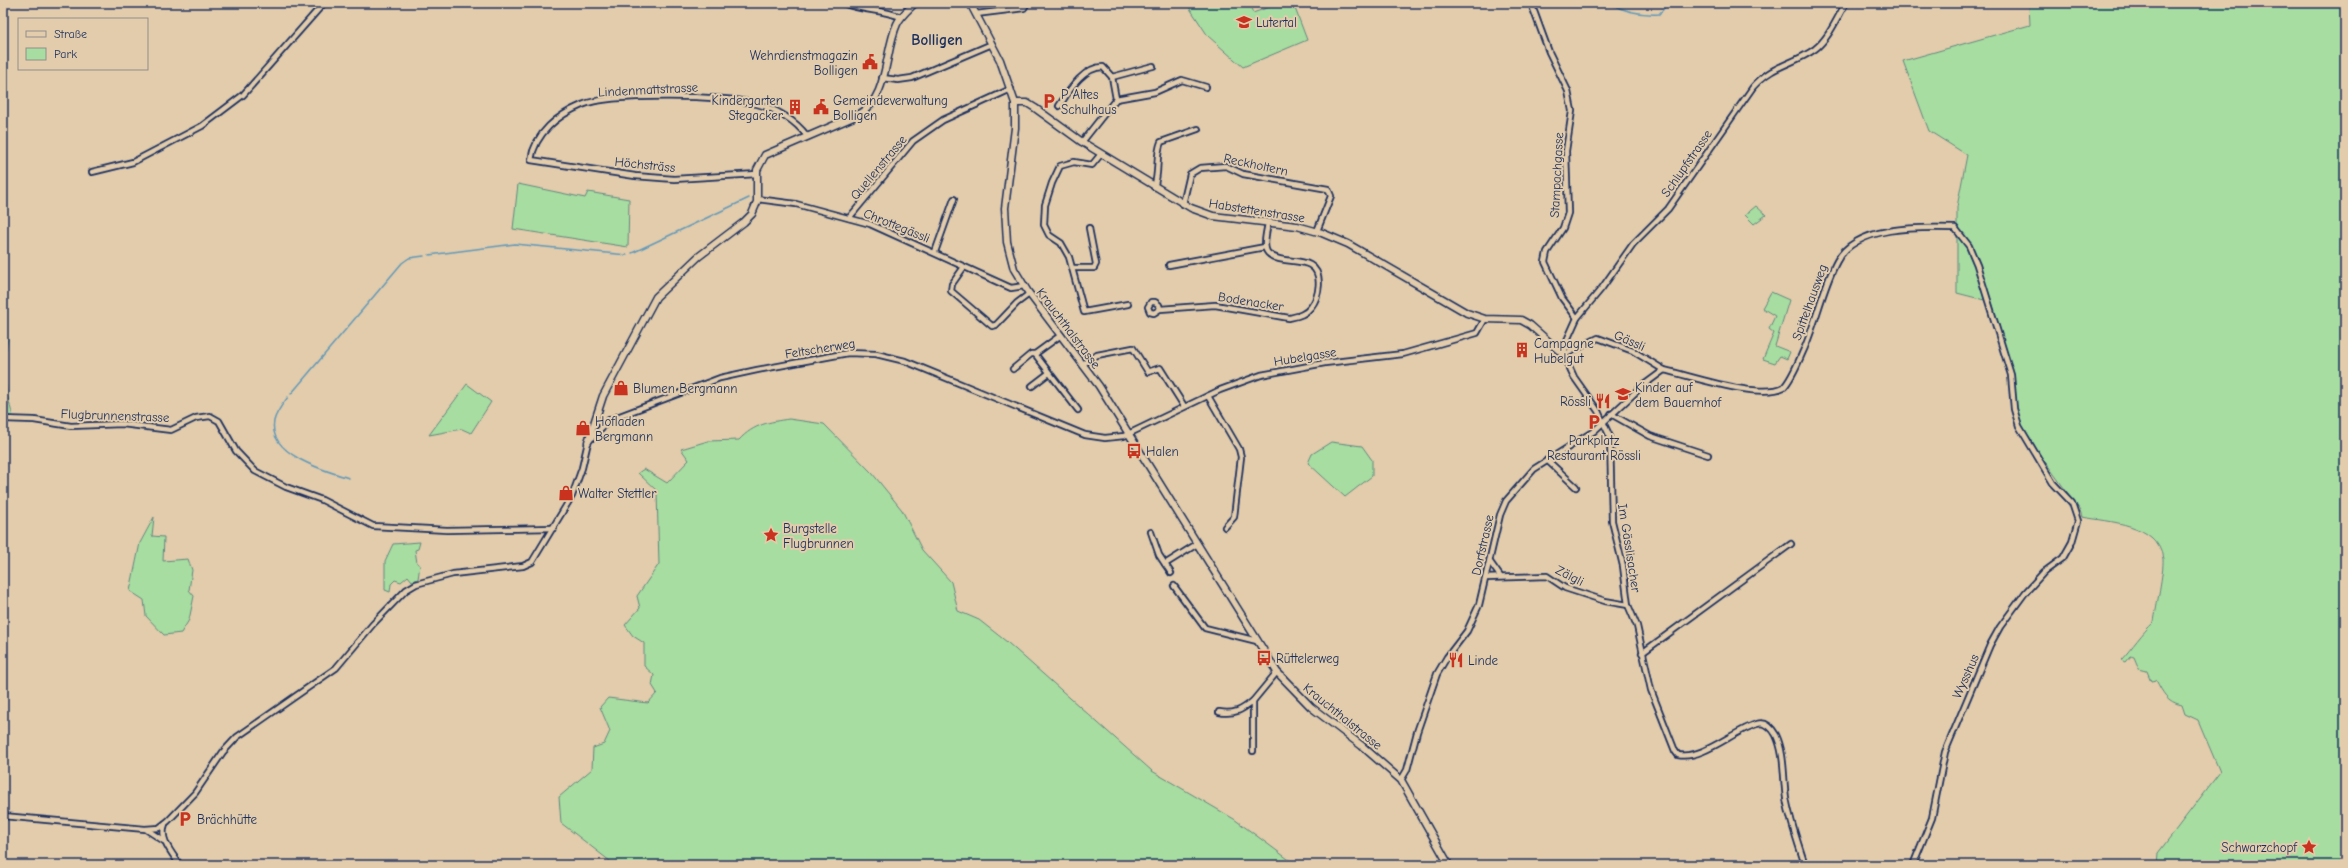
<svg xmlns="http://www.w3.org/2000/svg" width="2348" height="868" viewBox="0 0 2348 868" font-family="'Comic Neue',sans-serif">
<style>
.green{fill:#a7dda0;stroke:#61867f}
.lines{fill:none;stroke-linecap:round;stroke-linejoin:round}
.stream{stroke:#6398b8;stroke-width:1.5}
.street-casing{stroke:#1b2f5e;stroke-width:8}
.secondary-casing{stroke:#1b2f5e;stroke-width:9}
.street{stroke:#e2ccab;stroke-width:4.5}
.secondary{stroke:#e2ccab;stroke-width:6}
.labels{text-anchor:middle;stroke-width:4;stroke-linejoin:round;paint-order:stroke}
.poi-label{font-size:13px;fill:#1b2f5e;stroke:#e2ccab;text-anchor:start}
.street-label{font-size:13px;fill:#1b2f5e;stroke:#e2ccab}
.quarter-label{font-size:15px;font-weight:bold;fill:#1b2f5e;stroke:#e2ccab}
</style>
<rect width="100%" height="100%" fill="#e2ccab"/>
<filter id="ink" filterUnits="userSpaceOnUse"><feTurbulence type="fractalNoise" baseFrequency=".025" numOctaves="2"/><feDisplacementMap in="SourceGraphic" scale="8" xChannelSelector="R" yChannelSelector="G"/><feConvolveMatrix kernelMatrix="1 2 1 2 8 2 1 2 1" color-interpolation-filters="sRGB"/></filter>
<g filter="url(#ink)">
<g class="green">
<polygon points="1198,3 1249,3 1253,13 1280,3 1293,3 1307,40 1243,67 1208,36 1189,7"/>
<path d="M2029 3H2345V865H2157L2158 853 2220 772 2198 720 2185 714 2182 705C2167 702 2163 693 2156 680L2151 681 2147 671 2139 669 2134 657 2130 656 2125 662 2121 660C2133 647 2141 634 2154 622 2156 608 2164 571 2163 559 2158 523 2109 522 2082 517L2080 510 2020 427 2016 409 2014 377 1992 302 1957 293V207L1967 155 1929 131 1903 61 2030 25Z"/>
<polygon points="518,184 585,198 588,192 629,199 628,247 513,229"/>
<polygon points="1756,206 1766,215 1754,224 1745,215"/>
<polygon points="1771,292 1789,300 1775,346 1790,352 1787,359 1780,356 1775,363 1763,359 1774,333 1769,329 1775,316 1762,308"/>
<path d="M3 334 8 339C1 370 5 387 13 417H3Z"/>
<polygon points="467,384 491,402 471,433 462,429 429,435"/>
<path d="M789 419 824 424 872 473 902 510 922 550 951 582 958 611 979 620 1007 642 1152 771 1234 819 1296 865H615L561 823 559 797 592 769 593 748 604 744 610 731 600 707 608 698 648 703 657 693 652 685 654 675 644 666V643L633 636 625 625 640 608 637 596 659 564 657 491 638 473 644 469 667 483 689 460 681 449 708 441 739 440C754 424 769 422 789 419Z"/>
<polygon points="1331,442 1362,446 1372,460 1372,476 1345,497 1308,463 1312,454"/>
<polygon points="154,517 152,536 164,537 163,561 188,559 192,570 189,590 194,596 189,620 181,633 164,635 146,616 144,600 130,591 140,543"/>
<polygon points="420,542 418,549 415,550 417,563 420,565 418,579 412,581 408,576 401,582 395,580 391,584 390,592 385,590 385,561 393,544"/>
</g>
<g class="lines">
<g class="stream">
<path d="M1609 3C1625 12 1641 15 1659 14L1669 3"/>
<polyline points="1295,6 1303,3"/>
<polyline points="632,253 749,198"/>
<polyline points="429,255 515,244 627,255"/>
<polyline points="291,394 402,263 409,258 424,256"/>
<path d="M288 397C282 405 276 412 274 421 267 454 325 471 349 478"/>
</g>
<defs>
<g id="street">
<path d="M843 3C862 11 882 9 901 17"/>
<polyline points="1531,3 1549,52 1568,91 1572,111 1566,151 1568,213 1563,228 1547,252 1545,262 1562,298 1577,318"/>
<polyline points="976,14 1024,8 1027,3"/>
<polyline points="1112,77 1153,66"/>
<polyline points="882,78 898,80 912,78 992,44"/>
<polyline points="1116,99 1155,92 1182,80 1206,87"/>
<path d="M1059 106C1069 91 1083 67 1103 67L1112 77 1116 99 1082 142"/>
<polyline points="1101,154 1092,165 1074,162 1060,166 1052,183 1045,205 1044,225 1049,235 1061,243 1069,257 1084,312 1128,304"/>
<polyline points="92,172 133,162 202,126 243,95 324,3"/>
<path d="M757 174 674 179 635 176 531 160C535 133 558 115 582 105 611 93 726 95 757 104 776 109 795 120 807 136"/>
<path d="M1154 187C1160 172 1155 156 1161 142L1198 129"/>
<polyline points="757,199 796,204 870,224 1011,288 1024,286"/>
<polyline points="1183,204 1190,174 1200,168 1226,166 1243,174 1328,189 1331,196 1317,231"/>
<polyline points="849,218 913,141 943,120 1011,89"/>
<polyline points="935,252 954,199"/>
<polyline points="1169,265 1265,247"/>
<polyline points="964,267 952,284 951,291 992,326 996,325 1017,303 1029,294"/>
<polyline points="1072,268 1094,268 1096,264 1089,228"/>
<path d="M1160 309 1159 305 1155 302H1151L1148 307 1150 312 1154 313 1160 309 1215 305 1289 318C1298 316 1305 315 1311 307 1319 297 1324 273 1310 265 1297 258 1279 264 1268 253 1262 247 1267 230 1268 223"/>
<polyline points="1061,335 1035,354 1078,410"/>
<polyline points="1564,355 1598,338 1633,351 1664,370"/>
<polyline points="1083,364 1097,355 1133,348 1148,372 1160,368 1184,406"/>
<polyline points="1013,369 1031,354 1035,354"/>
<polyline points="1032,386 1049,373"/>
<polyline points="1208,396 1239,449 1241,457 1234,517 1225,527"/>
<polyline points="1611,414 1650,436 1708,455"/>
<polyline points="3,419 34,420 71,426 122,424 171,430 196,418 210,416 219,421 236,451 255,471 286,487 322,500 373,526 447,530 554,528"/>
<polyline points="1547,460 1576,487"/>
<polyline points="1151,532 1159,555 1171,573"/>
<polyline points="1490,562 1500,576"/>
<polyline points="1165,564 1197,544"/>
<polyline points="1486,578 1547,576 1565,588 1605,601 1628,605"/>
<polyline points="1174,586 1205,628 1257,641"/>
<polyline points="1642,653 1791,544"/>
<path d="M1219 712C1234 715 1242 710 1253 701"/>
<polyline points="1253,751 1253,701 1277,672"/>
<path d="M1401 780 1407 770 1417 732 1437 674 1447 657 1467 631 1479 605 1500 515 1506 501 1534 469 1594 431 1641 387 1664 370C1692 376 1760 400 1784 387 1793 377 1799 360 1805 347 1817 319 1823 287 1837 261 1856 225 1920 227 1955 228L1969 246 1977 265 2011 375 2014 409 2019 426 2053 483 2072 503 2078 521 2072 542 2063 558 2044 572 2025 593 2000 627 1990 645 1945 752 1932 818 1913 865"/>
<polyline points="3,816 145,829 159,828 168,821 195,793 223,752 237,737 336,668 373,624 406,590 416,584 453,574 523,566 532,562 572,496 582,468 588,442 609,420 720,378 757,370 848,353 876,354 905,361 1085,435 1105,438 1124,436 1220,390 1261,375 1325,363 1403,354 1477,333 1485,319"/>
<path d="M165 824C159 839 172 853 180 865"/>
<polyline points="147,830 164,841"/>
<path d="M1805 865C1798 843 1790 821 1786 798 1783 777 1785 754 1776 735 1772 728 1766 721 1757 724 1734 730 1703 760 1678 755L1675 751 1651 690 1637 626 1628 605 1623 566 1612 521 1610 437 1598 411 1574 377 1564 355 1568 338 1577 318 1602 288 1633 244 1668 209 1753 87C1773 64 1793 65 1815 49 1829 38 1837 18 1846 3"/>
</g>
<g id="secondary">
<polyline points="970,3 1000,60 1015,103 1015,128 1005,208 1007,242 1014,269 1028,292 1099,386 1277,672 1311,707 1362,746 1401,780 1449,865"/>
<polyline points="1015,103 1027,103 1035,108 1082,142 1191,208 1213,216 1297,226 1322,233 1348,244 1467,313 1485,319 1521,320 1530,325 1564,355"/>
<path d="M588 442 603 396 656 297 698 257 744 222 752 214 757 202V170L765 155 858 115C889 99 884 52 897 24 901 15 909 9 915 3"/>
</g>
</defs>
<use href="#street" class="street-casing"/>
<use href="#secondary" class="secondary-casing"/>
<use href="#street" class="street"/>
<use href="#secondary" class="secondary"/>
</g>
</g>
<defs>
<symbol id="school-bare" viewBox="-9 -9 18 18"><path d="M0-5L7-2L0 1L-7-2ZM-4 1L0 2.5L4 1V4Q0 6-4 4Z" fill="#c8321e" stroke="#e2ccab" stroke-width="2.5" paint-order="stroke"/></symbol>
<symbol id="civic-bare" viewBox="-9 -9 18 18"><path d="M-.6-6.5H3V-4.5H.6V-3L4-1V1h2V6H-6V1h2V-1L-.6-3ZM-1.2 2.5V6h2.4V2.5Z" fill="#c8321e" stroke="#e2ccab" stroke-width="2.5" paint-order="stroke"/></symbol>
<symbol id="parking-bare" viewBox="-9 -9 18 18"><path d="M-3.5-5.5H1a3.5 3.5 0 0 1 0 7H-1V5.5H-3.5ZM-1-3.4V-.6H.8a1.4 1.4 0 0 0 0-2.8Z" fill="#c8321e" stroke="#e2ccab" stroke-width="2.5" paint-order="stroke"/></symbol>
<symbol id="building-bare" viewBox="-9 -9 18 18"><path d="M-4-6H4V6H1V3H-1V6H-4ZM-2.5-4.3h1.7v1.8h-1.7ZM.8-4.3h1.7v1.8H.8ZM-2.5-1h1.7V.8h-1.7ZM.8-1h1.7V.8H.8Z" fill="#c8321e" stroke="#e2ccab" stroke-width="2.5" paint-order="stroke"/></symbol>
<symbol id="shop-bare" viewBox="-9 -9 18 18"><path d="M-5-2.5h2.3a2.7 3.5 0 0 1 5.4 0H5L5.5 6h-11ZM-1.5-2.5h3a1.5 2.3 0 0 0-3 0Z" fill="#c8321e" stroke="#e2ccab" stroke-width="2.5" paint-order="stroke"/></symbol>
<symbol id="restaurant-bare" viewBox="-9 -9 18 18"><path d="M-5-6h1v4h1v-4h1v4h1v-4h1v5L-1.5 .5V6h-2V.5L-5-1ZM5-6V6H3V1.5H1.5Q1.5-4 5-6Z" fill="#c8321e" stroke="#e2ccab" stroke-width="2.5" paint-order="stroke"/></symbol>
<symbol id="bus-bare" viewBox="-9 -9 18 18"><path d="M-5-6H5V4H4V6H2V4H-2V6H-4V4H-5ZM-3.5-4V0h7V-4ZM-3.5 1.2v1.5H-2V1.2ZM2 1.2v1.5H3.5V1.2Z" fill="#c8321e" stroke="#e2ccab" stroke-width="2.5" paint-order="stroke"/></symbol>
<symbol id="sight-bare" viewBox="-9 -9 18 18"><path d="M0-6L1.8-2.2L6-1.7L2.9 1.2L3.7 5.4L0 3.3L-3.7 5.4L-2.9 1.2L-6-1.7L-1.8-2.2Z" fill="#c8321e" stroke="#e2ccab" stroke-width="2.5" paint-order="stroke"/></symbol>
</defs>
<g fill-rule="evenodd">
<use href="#school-bare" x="1233" y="11" width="22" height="22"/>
<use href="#civic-bare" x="859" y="51" width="22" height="22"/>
<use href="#parking-bare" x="1038" y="90" width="22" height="22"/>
<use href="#building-bare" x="784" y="96" width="22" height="22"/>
<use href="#civic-bare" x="810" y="96" width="22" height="22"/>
<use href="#building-bare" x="1511" y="339" width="22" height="22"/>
<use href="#shop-bare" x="610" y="377" width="22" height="22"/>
<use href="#school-bare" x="1612" y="383" width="22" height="22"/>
<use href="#restaurant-bare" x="1592" y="390" width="22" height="22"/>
<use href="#parking-bare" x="1583" y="411" width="22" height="22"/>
<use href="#shop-bare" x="572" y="417" width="22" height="22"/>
<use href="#bus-bare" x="1123" y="440" width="22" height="22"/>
<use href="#shop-bare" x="555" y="482" width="22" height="22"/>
<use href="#sight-bare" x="760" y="524" width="22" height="22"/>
<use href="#bus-bare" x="1253" y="647" width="22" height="22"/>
<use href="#restaurant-bare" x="1445" y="649" width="22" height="22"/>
<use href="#parking-bare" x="174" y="808" width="22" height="22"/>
<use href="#sight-bare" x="2298" y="836" width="22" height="22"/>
</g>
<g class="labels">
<g class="poi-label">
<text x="1256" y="27">Lutertal</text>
<text x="858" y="60" text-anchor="end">Wehrdienstmagazin<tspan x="858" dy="15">Bolligen</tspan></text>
<text x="1061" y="99">P Altes<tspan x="1061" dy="15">Schulhaus</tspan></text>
<text x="783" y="105" text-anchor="end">Kindergarten<tspan x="783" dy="15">Stegacker</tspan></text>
<text x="833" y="105">Gemeindeverwaltung<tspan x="833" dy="15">Bolligen</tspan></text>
<text x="1534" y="348">Campagne<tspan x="1534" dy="15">Hubelgut</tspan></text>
<text x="1635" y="392">Kinder auf<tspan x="1635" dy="15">dem Bauernhof</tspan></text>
<text x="633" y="393">Blumen Bergmann</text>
<text x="1591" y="406" text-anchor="end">Rössli</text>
<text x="595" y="426">Hofladen<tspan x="595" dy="15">Bergmann</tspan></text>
<text x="1594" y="445" text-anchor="middle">Parkplatz<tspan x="1594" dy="15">Restaurant Rössli</tspan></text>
<text x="1146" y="456">Halen</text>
<text x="578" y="498">Walter Stettler</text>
<text x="783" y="533">Burgstelle<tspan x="783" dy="15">Flugbrunnen</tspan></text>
<text x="1276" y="663">Rüttelerweg</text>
<text x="1468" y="665">Linde</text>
<text x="197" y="824">Brächhütte</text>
<text x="2297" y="852" text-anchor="end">Schwarzchopf</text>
</g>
<g class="street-label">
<text transform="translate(648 89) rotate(-3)" y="5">Lindenmattstrasse</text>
<text transform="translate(1686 163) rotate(-55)" y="5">Schlupfstrasse</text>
<text transform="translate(645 164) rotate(6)" y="5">Höchsträss</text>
<text transform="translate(1256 164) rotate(12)" y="5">Reckholtern</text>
<text transform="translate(878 167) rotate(-50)" y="5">Quellenstrasse</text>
<text transform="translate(1556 175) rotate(-87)" y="5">Stampachgasse</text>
<text transform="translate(1257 210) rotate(9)" y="5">Habstettenstrasse</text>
<text transform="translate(897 225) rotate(22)" y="5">Chrottegässli</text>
<text transform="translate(1251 301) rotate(9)" y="5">Bodenacker</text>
<text transform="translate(1809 302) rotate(-70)" y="5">Spittelhausweg</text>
<text transform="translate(1069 328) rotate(53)" y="5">Krauchthalstrasse</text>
<text transform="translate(1630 340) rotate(24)" y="5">Gässli</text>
<text transform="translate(820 348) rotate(-9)" y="5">Feltscherweg</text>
<text transform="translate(1305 356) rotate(-9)" y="5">Hubelgasse</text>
<text transform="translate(115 415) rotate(2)" y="5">Flugbrunnenstrasse</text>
<text transform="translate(1482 545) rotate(-77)" y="5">Dorfstrasse</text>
<text transform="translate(1630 548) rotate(81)" y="5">Im Gässlisacher</text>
<text transform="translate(1570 575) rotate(27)" y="5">Zälgli</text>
<text transform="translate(1965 676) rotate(-66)" y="5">Wysshus</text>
<text transform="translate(1343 716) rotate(39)" y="5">Krauchthalstrasse</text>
</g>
<g class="quarter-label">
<text x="937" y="45">Bolligen</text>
</g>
</g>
<rect width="2348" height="868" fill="none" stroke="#e2ccab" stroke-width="16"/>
<rect x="8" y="8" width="2332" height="852" fill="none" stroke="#1b2f5e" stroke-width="1.5" filter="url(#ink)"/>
<rect x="18" y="18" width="130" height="52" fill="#e2ccab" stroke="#928d8c"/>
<rect x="26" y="31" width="20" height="6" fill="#e2ccab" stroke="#928d8c"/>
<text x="54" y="38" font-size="12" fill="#1b2f5e">Straße</text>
<rect x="26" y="48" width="20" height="12" fill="#a7dda0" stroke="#928d8c"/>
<text x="54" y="58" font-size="12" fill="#1b2f5e">Park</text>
</svg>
